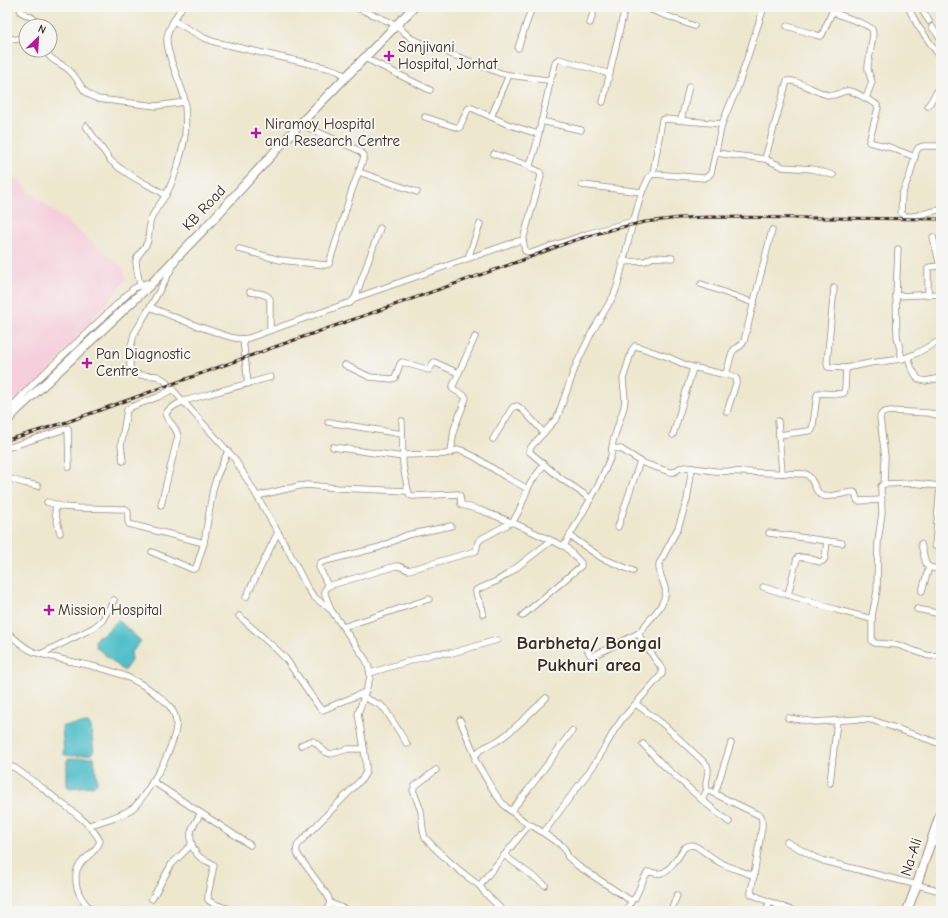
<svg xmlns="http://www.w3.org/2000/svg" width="948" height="918" viewBox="0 0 948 918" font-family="'Comic Neue',sans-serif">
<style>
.built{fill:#f5cfdc}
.water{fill:#52bfcb;stroke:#467474}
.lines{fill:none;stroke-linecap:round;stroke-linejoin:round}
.street-casing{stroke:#948876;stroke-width:7}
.primary-casing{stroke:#948876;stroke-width:10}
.street{stroke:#fff;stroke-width:5.5}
.primary{stroke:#fff;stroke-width:8}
.rail-casing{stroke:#3b2a1e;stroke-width:3}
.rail{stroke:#f6f6f2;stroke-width:1.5;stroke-dasharray:4.5;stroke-linecap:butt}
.poi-dot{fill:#b5179e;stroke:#f6f6f2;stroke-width:1.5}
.labels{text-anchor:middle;stroke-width:4;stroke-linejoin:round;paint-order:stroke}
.poi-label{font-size:15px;fill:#3b2a1e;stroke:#f6f6f2;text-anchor:start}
.street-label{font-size:15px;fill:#3b2a1e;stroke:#f6f6f2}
.district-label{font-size:19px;font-weight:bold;fill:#3b2a1e;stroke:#f6f6f2}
</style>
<rect width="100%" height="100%" fill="#f6f6f2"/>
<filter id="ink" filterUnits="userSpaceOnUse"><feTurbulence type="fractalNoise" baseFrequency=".025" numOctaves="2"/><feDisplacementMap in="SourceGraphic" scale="8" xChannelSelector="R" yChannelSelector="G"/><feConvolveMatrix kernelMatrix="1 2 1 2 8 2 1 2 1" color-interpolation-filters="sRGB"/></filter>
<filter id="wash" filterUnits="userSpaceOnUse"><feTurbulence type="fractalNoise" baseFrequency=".012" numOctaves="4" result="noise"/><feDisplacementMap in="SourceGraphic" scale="16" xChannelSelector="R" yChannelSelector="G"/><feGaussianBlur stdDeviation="0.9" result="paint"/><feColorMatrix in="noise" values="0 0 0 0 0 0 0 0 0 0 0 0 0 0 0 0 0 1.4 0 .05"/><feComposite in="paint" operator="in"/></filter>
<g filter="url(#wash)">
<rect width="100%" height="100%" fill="#ede7ce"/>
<polygon class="built" points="7,170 33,194 65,220 124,269 126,279 113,296 47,373 7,417"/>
<g class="water">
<polygon points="118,620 141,641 131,653 132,659 124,671 96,647 95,641 98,636 103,635"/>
<polygon points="87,723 88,723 91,727 94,751 91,754 73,756 65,755 64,754 62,727 63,726"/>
<polygon points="94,757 97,782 93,786 70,788 67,786 67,760 68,759"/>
</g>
</g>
<g filter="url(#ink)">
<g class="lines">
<defs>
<g id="street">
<path d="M20 7 21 12C27 16 37 16 35 26"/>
<path d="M355 7 397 25 405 33 412 39 500 73 509 75 547 80C554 78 553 67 556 61L559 59 610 74"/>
<polyline points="643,7 694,26"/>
<polyline points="908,7 918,26 941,58"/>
<polyline points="920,7 929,21"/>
<path d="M832 12C839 15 868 24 872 29 873 31 873 33 873 35L868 66V70L872 82 866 98"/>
<polyline points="174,21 204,38 215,42 328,68 338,71 347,77"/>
<polyline points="590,23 595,7"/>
<polyline points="787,26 816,35 820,36 822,35 832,12 833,7"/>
<polyline points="932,27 941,39"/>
<path d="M7 37C16 41 18 40 26 34"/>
<polyline points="518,48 532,7"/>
<path d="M45 50C51 62 60 62 69 70 81 81 80 93 98 99L156 106 185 102"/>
<polyline points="365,58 430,90"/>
<polyline points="551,78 536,146 530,165 531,168 540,172 541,176 523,240 525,251 531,253 587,234 633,221"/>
<polyline points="603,102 625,7"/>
<polyline points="928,106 941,85"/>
<polyline points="425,117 458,128 460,127 461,124 468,109 470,108 472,108 507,124 538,134"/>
<polyline points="491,117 509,75"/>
<polyline points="681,120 689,86"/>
<polyline points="541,121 581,130"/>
<path d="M86 126 110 160C126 175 147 184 166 195"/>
<path d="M941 146H923L918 148 916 152 910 175 902 194 901 213C908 222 930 210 941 210"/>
<polyline points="715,153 765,159 783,167 812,169 833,175"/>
<polyline points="494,154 530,166"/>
<path d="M765 159 786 84 787 81C797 79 817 93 828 95 836 97 839 92 846 91 852 89 868 100 874 103L877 105 878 108 869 142 889 147 915 157"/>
<polyline points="359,172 417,192"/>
<polyline points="653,174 662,120 665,119 722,124"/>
<polyline points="582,185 642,192 649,177 653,174 704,178 707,177 711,173 722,124 728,109 737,89 764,7"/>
<polyline points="239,249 280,260 325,265 329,264 351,193 364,157 364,155 358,150 300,124"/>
<polyline points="468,258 480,224"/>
<polyline points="176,261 150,307 134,334 131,346 130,363 130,368 132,371 135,373 140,375 157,376 164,380 234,458 257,496 287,548 307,587 314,597 330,609"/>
<polyline points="622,262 645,261 653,257 672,258"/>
<polyline points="701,284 754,303"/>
<path d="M140 285C139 278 136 269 136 261 137 254 144 250 147 243 150 236 148 227 151 219 155 209 163 201 168 191 175 177 183 150 185 135 186 124 186 104 183 93 178 77 166 53 167 37 169 26 176 16 182 7"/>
<polyline points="834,288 827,363 828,367 846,368 870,363 902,359 915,354 941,340"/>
<path d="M250 292C257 293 267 293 270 299V330"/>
<polyline points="928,294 928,268 930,267 940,266 933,237"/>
<polyline points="896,296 898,249"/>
<polyline points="355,298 515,242 523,240"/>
<path d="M150 307C171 316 191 324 212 331 224 335 237 341 249 338L345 304 350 303 355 298 380 228"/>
<polyline points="243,339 248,384"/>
<polyline points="908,357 911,367 918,379 925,381 941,378"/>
<polyline points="902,359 897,336 896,296 941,294"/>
<polyline points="345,365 370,377 391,379 395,378 400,364 402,362 429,370 434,362 458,373"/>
<polyline points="725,374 735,377 737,380 727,412"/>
<polyline points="7,412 35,382 134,288 146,283 151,284"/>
<path d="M941 416 929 413 890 411C885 412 881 412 880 418L885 457 884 484 881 486V490L882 513 878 541 877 591 872 616V640L873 642 875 643 898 645 926 655 930 656 941 655"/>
<path d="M402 421 403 465 408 491 410 495 412 496 458 494 460 496 461 504 462 505 480 510 516 524 563 546 565 544 598 486 608 463 611 456 613 441 624 407 625 399 623 379 632 350 635 346 639 347 668 357 688 366 722 374 726 373C729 367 730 354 734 350 738 346 741 348 744 341L772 230"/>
<polyline points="778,421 782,473"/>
<polyline points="328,422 402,434"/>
<polyline points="673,435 693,368"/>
<polyline points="779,435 808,431 812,430 813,425 817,395 819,393 840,394 844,393 845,389 846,368"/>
<path d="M493 439 513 407C514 407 516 406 517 406 523 408 539 428 544 433"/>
<polyline points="333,447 403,457"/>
<polyline points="7,448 68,428 69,467"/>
<path d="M612 448 621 449 643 463 670 472H674L680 468 685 467 715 471 806 474C814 478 815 494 823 496 829 498 847 492 854 492 857 494 855 498 858 501L882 500"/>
<polyline points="451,453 454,429 466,398 465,396 453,389 452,388 475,337"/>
<polyline points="402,455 445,454 457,450 461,450 475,457 506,477 528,489"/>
<polyline points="123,461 121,445 127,410 131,407 158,397 173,389"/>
<polyline points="7,478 24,483 38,486"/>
<polyline points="884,484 912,483 941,486"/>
<polyline points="257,496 299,486 307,485 337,488 408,491"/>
<polyline points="591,499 559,477 531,453 529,451 531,447 557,418 576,365 592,332 614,295 618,284 632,226 642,192"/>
<polyline points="47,502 64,507 77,508 126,509 128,512 128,522 129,524 204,543"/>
<polyline points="56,505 55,512 60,533"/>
<path d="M161 505 178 436C175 418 149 417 184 401L271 377"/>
<polyline points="618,527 640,461"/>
<polyline points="769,533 842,543"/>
<polyline points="570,536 602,558 633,571"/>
<polyline points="921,544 926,564 929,567 941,570"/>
<polyline points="935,546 940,486"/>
<polyline points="152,552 192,569 194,569 196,568 204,543 213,489 217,476 228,451"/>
<polyline points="328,586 319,567 320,563 322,562 380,547 407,535 451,526"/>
<polyline points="763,587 837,610 872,619"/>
<polyline points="922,591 929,567"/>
<path d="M788 595 797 558C803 555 814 560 820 562L823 561 825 558 827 541"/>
<polyline points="246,597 278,532"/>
<polyline points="917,609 941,614"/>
<path d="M483 614C484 605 475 599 476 590L497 581 508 574 551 541"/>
<polyline points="239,616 277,650 286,659 319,707 323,710 325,709 365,692"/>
<polyline points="522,616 581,566 581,563 564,545"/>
<polyline points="343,627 429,599"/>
<path d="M7 632C15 639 24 648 34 652 45 656 58 658 69 661 93 666 118 671 139 683 145 686 151 690 157 695 165 701 175 709 176 721 178 732 168 753 163 764 156 776 144 798 134 807 123 816 103 821 89 825"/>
<polyline points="584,643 590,655 593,656 639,633"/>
<polyline points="41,654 93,628 102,621 114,600"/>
<polyline points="370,673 436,653 452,653 497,640"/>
<polyline points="363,697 380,705 385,709 407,744"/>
<path d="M636 704 663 724 707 765C711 774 703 781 707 790L702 800 729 822"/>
<polyline points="788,718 815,722 860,719 872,720 941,744"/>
<polyline points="460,720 475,755"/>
<polyline points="643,744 661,763 702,800"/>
<polyline points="301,745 308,742 313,741 317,744 325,752 331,754 348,749 364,749"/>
<path d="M7 765 15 768 22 773C35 782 48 792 60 802 75 813 91 824 100 841 97 851 88 855 82 862 78 866 76 870 76 876 75 891 82 900 92 911"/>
<path d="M436 770 415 786 413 790 421 811 423 830 425 838C442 856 460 872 480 886"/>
<polyline points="152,781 250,845"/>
<polyline points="830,783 837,721"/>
<polyline points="707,790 761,816 762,819 762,827 751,892 751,894 770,902 794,911"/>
<polyline points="715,793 731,743"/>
<polyline points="511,811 528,790 572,731"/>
<path d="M201 813C198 818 194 824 192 829 188 839 193 852 201 858 205 861 211 862 214 865L208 894V900L214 904 236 911"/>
<path d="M529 825C521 819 513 813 506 807 493 794 485 775 475 760 474 749 490 746 497 741 514 731 531 712 546 698"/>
<path d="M544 832 594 765 605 747 615 729 623 718 662 674V669L640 637 639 633C647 621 669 603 665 588 663 580 658 572 659 564L678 528 687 500 692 468"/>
<polyline points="931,841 941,844"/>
<polyline points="787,842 814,857 824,861 941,891"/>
<polyline points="504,855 545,885"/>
<polyline points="152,899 171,865 192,844"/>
<polyline points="330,903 349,911"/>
<path d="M326 911 330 903 328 896 298 855C296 850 296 848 299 843L358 783 362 779 366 772V763L363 742 358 714 370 678C370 671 369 666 366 660L331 610 325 594V590L328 586 396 566C401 565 404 570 409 570L476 551 478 542 481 539 512 522C521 512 523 498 529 486 533 478 539 472 544 465"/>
<path d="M503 911 484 892 480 886 483 881 529 825 533 826 561 845 564 848 568 857 578 866 630 900H632L635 898 644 878 648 872C652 872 656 874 661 873 668 873 680 855 684 848 687 846 689 845 693 845 699 847 712 858 719 862 730 868 742 871 754 876"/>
<polyline points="626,911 632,900"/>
<polyline points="671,911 677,895"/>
<polyline points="766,911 770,902"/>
</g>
<g id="primary">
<polyline points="7,421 17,410 151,284 206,227 300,124 414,7"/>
<polyline points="907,911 917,884 941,811"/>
</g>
</defs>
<use href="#street" class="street-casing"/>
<use href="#primary" class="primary-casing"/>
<use href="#street" class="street"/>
<use href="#primary" class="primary"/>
<defs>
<polyline id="rail" points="7,440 67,422 283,344 520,261 572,241 613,229 645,222 679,218 712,217 941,219"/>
</defs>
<use href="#rail" class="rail-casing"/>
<use href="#rail" class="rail"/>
</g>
</g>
<g class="poi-dot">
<path d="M387 50h4v4h4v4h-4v4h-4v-4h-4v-4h4z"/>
<path d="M254 127h4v4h4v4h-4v4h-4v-4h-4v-4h4z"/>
<path d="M85 357h4v4h4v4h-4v4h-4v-4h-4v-4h4z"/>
<path d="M47 604h4v4h4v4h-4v4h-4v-4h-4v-4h4z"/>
</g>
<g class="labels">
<g class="poi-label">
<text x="398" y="52">Sanjivani<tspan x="398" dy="17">Hospital, Jorhat</tspan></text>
<text x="265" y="129">Niramoy Hospital<tspan x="265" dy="17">and Research Centre</tspan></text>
<text x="96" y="359">Pan Diagnostic<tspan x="96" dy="17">Centre</tspan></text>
<text x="58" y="615">Mission Hospital</text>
</g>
<g class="street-label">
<text transform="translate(204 208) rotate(-47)" y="5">KB Road</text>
<text transform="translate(911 857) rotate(-72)" y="5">Na-Ali</text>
</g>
<g class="district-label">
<text x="589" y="649">Barbheta/ Bongal<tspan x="589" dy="22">Pukhuri area</tspan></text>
</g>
</g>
<rect width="948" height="918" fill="none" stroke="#f6f6f2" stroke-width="24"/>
<g transform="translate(38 38) rotate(25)"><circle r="19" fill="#f6f6f2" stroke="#aba49d"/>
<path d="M0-3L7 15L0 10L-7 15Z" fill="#b5179e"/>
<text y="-6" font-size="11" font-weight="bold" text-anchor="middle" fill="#3b2a1e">N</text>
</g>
</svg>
